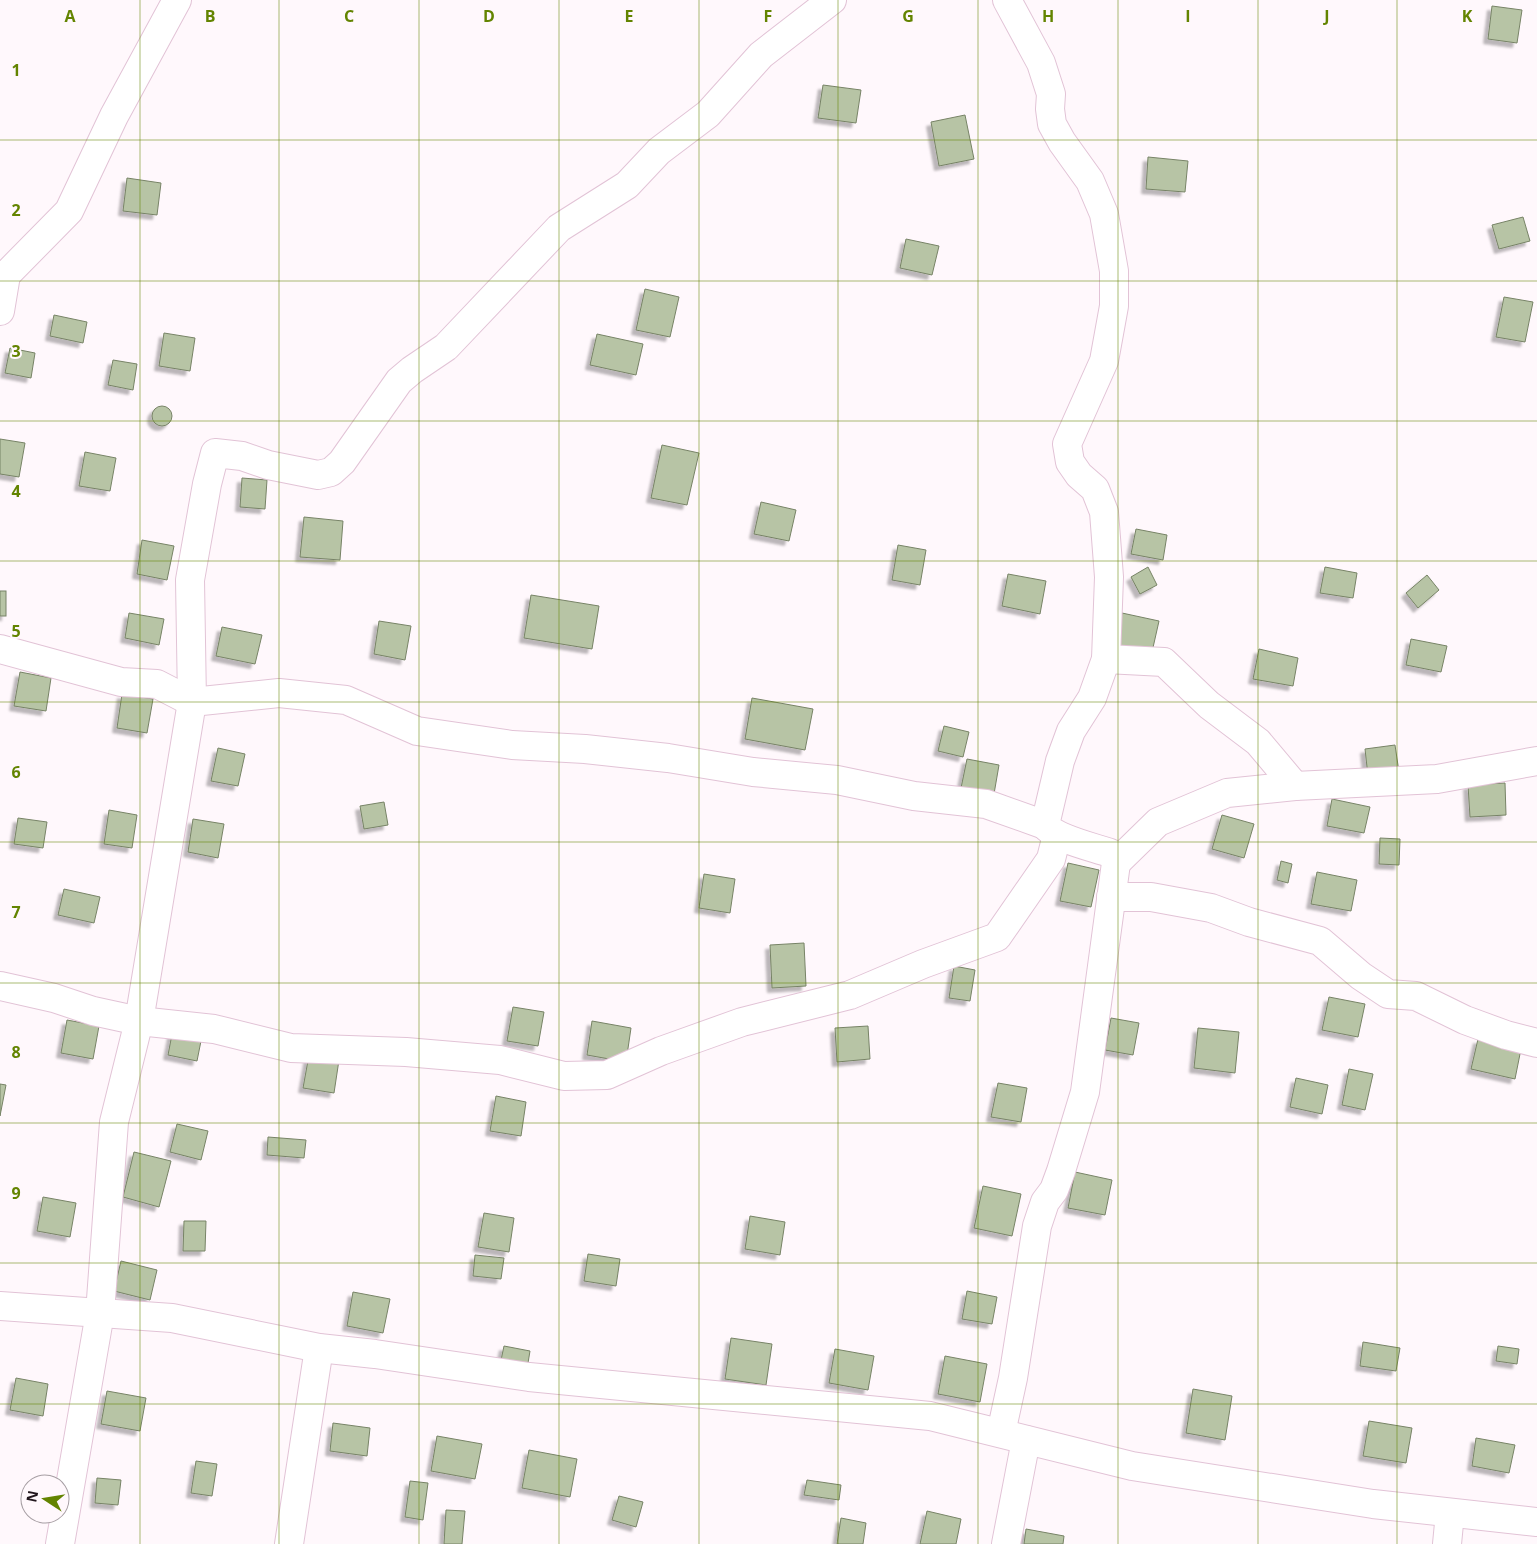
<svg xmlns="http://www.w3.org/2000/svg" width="1537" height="1544" viewBox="0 0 1537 1544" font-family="'Open Sans',sans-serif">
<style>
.building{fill:#b7c4a5;stroke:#778366;filter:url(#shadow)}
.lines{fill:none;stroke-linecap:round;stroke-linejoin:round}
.minor-casing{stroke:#e2c3d6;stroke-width:30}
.minor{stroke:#fff;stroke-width:28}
.grid{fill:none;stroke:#638400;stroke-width:1;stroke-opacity:0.55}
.grid-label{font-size:16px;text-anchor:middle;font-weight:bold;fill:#638400;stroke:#fff8fc;stroke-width:4;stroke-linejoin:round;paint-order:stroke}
</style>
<defs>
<filter id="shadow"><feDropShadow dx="-4.5" dy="4.5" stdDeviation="1" flood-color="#0004"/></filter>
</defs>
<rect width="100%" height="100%" fill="#fff8fc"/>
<g class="building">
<polygon points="1492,6 1522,10 1517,43 1488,39"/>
<polygon points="823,85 861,90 856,123 818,118"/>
<polygon points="965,115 974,159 939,166 931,122"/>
<polygon points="1148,157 1188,161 1185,192 1146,189"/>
<polygon points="127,178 161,183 157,215 123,211"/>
<polygon points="1523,217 1530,241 1499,249 1492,225"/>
<polygon points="906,239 939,246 932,275 900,268"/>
<polygon points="645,289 679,297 670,337 636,330"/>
<polygon points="1504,297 1533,302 1525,342 1496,337"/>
<polygon points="54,315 87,322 83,343 50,336"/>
<polygon points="164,333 195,338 190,371 159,366"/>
<polygon points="597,334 643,344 636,375 590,365"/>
<polygon points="10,348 35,353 31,378 5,373"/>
<polygon points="113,360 137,364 133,390 108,385"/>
<circle cx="162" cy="416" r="10"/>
<polygon points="0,439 25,443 19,477 0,474"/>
<polygon points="662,445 699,453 687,505 651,498"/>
<polygon points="85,452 116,458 110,491 79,486"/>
<polygon points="242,478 267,480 265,509 240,507"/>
<polygon points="761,502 796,510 789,541 754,534"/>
<polygon points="304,517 343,521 340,560 300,557"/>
<polygon points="1136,529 1167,535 1163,560 1131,554"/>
<polygon points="142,540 174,546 167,580 137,574"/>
<polygon points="898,545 926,550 920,585 892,580"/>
<polygon points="1148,567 1157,585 1140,594 1131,577"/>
<polygon points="1325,567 1357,573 1353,598 1320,593"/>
<polygon points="1008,574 1046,581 1040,614 1002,606"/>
<polygon points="1427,575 1439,590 1418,608 1406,593"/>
<rect x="0" y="591" width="6" height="25"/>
<polygon points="531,595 599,606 592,649 524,638"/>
<polygon points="129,613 164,619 159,645 125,638"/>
<polygon points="1122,613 1159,621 1152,652 1116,645"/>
<polygon points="379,621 411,626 405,660 374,654"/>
<polygon points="222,627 262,635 255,664 216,656"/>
<polygon points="1411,639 1447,646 1441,672 1406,665"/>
<polygon points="1259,649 1298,658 1293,686 1253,679"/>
<polygon points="20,672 51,678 46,711 14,706"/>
<polygon points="122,694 153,699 147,733 117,728"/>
<polygon points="752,698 813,709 805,750 745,739"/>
<polygon points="944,726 969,732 963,757 938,751"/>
<polygon points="1395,745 1399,772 1368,776 1365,749"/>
<polygon points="218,748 245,754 238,786 211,781"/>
<polygon points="967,759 999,765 994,794 961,788"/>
<polygon points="1505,783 1506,815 1470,817 1468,785"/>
<polygon points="1332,799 1370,807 1364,833 1327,826"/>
<polygon points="384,802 388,825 364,829 360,806"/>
<polygon points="109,810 137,815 132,848 104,844"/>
<polygon points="1222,815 1254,824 1244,858 1212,849"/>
<polygon points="18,818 47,822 43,848 14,844"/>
<polygon points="193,819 224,824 218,858 188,852"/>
<polygon points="1380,838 1400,839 1399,865 1379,864"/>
<polygon points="1281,861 1292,864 1288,883 1277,880"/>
<polygon points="1068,863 1099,870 1091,907 1060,901"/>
<polygon points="1317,872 1357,880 1351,911 1311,904"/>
<polygon points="704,874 735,879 730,913 699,908"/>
<polygon points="64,889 100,897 94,923 58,915"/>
<polygon points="804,943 806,986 772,988 770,945"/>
<polygon points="954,966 975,970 970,1001 949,998"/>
<polygon points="1329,997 1365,1004 1358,1037 1322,1030"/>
<polygon points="513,1007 544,1012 538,1046 507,1041"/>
<polygon points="1111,1018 1139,1023 1133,1055 1105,1050"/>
<polygon points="67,1020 99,1026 93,1059 61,1053"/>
<polygon points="592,1021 631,1028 626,1062 587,1055"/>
<polygon points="868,1026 870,1059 837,1062 835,1028"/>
<polygon points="1198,1028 1239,1032 1235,1073 1194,1068"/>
<polygon points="173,1029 202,1036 197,1061 168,1055"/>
<polygon points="1478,1039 1521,1049 1515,1079 1471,1069"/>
<polygon points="309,1055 339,1060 334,1093 303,1088"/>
<polygon points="1349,1069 1373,1074 1365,1110 1342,1105"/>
<polygon points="1296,1078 1328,1085 1322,1114 1290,1107"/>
<polygon points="998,1083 1027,1088 1021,1122 991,1117"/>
<polygon points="0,1084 6,1085 0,1116"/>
<polygon points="496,1096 526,1102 521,1136 490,1131"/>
<polygon points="177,1124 208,1131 201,1160 170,1152"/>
<polygon points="268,1137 306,1140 304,1158 267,1155"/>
<polygon points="134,1152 171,1161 159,1207 123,1197"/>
<polygon points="1075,1172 1112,1180 1105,1215 1068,1208"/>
<polygon points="983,1186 1021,1194 1012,1236 974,1228"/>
<polygon points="43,1197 76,1203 70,1237 37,1231"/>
<polygon points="484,1213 514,1218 509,1252 478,1247"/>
<polygon points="750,1216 785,1222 780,1255 745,1249"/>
<polygon points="184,1221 206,1221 205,1251 183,1251"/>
<polygon points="588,1254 620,1259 616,1286 584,1281"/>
<polygon points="475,1255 504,1258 501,1279 473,1276"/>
<polygon points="121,1261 157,1270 150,1300 114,1291"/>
<polygon points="967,1291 997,1297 992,1324 962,1319"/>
<polygon points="353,1292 390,1299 383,1333 347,1326"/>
<polygon points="731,1338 772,1344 766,1385 725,1379"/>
<polygon points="1363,1342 1400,1348 1396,1371 1360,1366"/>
<polygon points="504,1346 530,1351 527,1369 500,1365"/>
<polygon points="1498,1346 1519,1349 1517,1364 1496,1361"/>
<polygon points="835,1349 874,1356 868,1390 829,1383"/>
<polygon points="945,1356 987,1364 980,1402 938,1394"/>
<polygon points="16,1378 48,1384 43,1416 10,1410"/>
<polygon points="1193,1389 1232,1396 1225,1440 1186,1433"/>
<polygon points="107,1391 146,1398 140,1431 101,1424"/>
<polygon points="1369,1421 1412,1428 1406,1463 1363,1456"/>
<polygon points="333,1423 370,1428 367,1456 330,1451"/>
<polygon points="437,1436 482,1444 475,1479 431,1471"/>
<polygon points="1476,1438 1515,1445 1509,1473 1472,1466"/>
<polygon points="529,1450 577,1459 570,1497 522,1488"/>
<polygon points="196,1461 217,1464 212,1496 191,1493"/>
<polygon points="97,1478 121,1480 118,1505 95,1503"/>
<polygon points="807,1480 841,1485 839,1500 804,1495"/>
<polygon points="410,1481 428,1483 423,1520 405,1517"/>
<polygon points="619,1496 643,1502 636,1527 612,1520"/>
<polygon points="446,1510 465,1511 462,1544 444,1544"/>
<polygon points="927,1511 961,1519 956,1544 920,1544"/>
<polygon points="841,1518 866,1523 863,1544 837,1544"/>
<polygon points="1026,1529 1064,1536 1063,1544 1024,1544"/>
</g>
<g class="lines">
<defs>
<g id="minor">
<polyline points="0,311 6,275 69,211 114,116 177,0"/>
<polyline points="0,649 121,682 157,684 192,702 279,693 346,700 417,731 512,745 585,749 668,758 753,772 837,780 914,796 986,804 1045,825"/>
<polyline points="1106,659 1164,662 1209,705 1258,742 1295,786"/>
<polyline points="1116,863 1158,822 1227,793 1295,786 1437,779 1537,761"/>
<polyline points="1111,897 1151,897 1211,908 1249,922 1320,941 1361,976 1388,994 1416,996 1465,1020 1506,1035 1537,1043"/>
<polyline points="0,986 54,998 93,1011 139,1021 214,1029 291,1048 406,1052 500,1060 564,1076 607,1075 661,1051 742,1022 850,995 923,964 997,937 1051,859 1057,835"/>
<polyline points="0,1306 172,1318 319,1348 375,1354 529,1377 930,1416 1132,1466 1373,1504 1537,1522"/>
<path d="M1001 1433 1013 1378 1037 1226 1045 1202 1054 1190 1061 1171 1085 1092 1116 863 1114 857 1110 853C1093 847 1055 839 1045 825L1060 761 1071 731 1092 698 1106 659 1109 577 1104 512 1095 489 1079 475 1070 462 1067 444 1104 361 1114 306V271L1104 214 1090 181 1062 142 1052 124 1050 109 1051 94 1041 63 1007 0"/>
<polyline points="60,1544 100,1313 114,1122 139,1021 192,702 190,580 207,484 215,453 242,456 268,465 318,475 331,472 342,462 399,381 412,370 446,347 559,228 627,185 659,151 708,114 761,55 832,0"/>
<polyline points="289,1544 319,1348"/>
<polyline points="1006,1544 1026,1440"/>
<polyline points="1447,1544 1450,1513"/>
</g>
</defs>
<use href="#minor" class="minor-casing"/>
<use href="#minor" class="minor"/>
</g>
<path class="grid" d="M140 0V1544M279 0V1544M419 0V1544M559 0V1544M699 0V1544M838 0V1544M978 0V1544M1118 0V1544M1258 0V1544M1397 0V1544M0 140H1537M0 281H1537M0 421H1537M0 561H1537M0 702H1537M0 842H1537M0 983H1537M0 1123H1537M0 1263H1537M0 1404H1537"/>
<g class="grid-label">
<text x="70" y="22">A</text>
<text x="210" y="22">B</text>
<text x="349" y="22">C</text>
<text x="489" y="22">D</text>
<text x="629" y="22">E</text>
<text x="768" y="22">F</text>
<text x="908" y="22">G</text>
<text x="1048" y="22">H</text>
<text x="1188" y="22">I</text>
<text x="1327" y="22">J</text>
<text x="1467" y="22">K</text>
<text x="16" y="76">1</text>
<text x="16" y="216">2</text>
<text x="16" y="357">3</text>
<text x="16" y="497">4</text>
<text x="16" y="637">5</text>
<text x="16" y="778">6</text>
<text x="16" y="918">7</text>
<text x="16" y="1058">8</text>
<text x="16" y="1199">9</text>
</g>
<g transform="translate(45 1499) rotate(282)"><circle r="24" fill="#fff8fc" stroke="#a69ea3"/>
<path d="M0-4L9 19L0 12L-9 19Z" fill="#638400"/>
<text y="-8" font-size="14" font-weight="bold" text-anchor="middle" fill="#21161d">N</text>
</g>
</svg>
